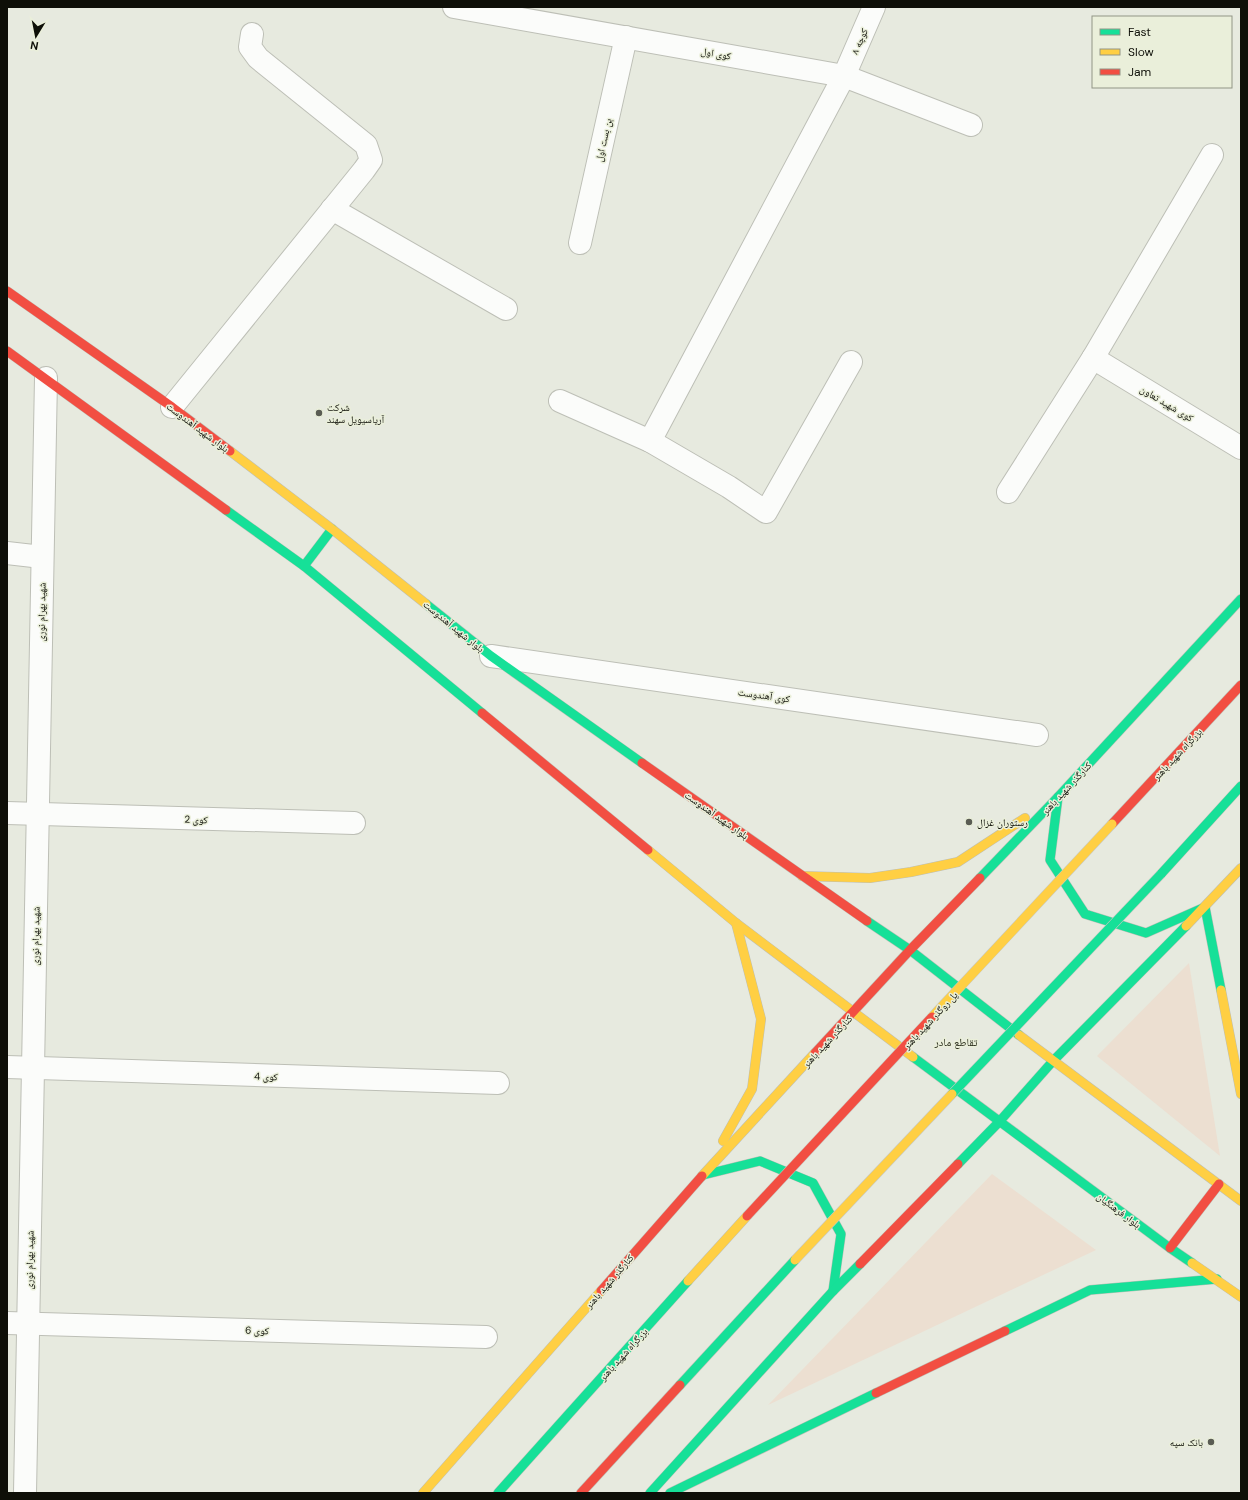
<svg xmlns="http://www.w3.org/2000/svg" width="1248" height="1500" viewBox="0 0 1248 1500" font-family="'DM Sans','Noto Naskh Arabic',sans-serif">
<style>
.green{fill:#ecdfd1}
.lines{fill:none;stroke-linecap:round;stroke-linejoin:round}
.street-casing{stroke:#bdbfb6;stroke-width:24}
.fast-casing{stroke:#bdbfb6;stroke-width:10}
.slow-casing{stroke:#bdbfb6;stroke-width:10}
.jam-casing{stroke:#bdbfb6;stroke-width:10}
.street{stroke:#fbfcfa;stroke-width:22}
.fast{stroke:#16e098;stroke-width:9}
.slow{stroke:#ffcf43;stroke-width:9}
.jam{stroke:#f24e42;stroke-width:9}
.fast-bridge-casing{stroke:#c6c8c2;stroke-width:10;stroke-linecap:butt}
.slow-bridge-casing{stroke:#c6c8c2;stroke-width:10;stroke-linecap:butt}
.jam-bridge-casing{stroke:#c6c8c2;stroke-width:10;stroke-linecap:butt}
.fast-bridge{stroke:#16e098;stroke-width:9}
.slow-bridge{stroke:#ffcf43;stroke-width:9}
.jam-bridge{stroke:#f24e42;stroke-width:9}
.poi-dot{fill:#5a5c53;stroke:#eaefda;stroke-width:1.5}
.labels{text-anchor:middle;stroke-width:3;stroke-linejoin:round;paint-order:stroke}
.street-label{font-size:10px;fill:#0e0f08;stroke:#eaefda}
.poi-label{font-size:10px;fill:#0e0f08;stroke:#eaefda;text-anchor:start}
.neighbourhood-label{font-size:11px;fill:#292c1b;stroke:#eaefda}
</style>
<rect width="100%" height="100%" fill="#e7eadf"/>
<g class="green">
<polygon points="1189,963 1220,1156 1097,1056"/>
<polygon points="992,1174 1096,1250 768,1405"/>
</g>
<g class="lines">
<defs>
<g id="street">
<polyline points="454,7 844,76 971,125"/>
<polyline points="332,209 506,309"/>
<polyline points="580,243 626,37"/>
<polyline points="1093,358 1241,448"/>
<polyline points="560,401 650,441 729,487 766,512 851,362"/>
<polyline points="172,407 364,170 371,160 366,145 258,58 250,47 252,34"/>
<polyline points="650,441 844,76 874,7"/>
<polyline points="1008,492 1093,358 1212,155"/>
<polyline points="7,553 42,557"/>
<polyline points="491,656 1037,735"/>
<polyline points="7,813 354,823"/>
<polyline points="7,1067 498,1083"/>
<polyline points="7,1323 486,1337"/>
<polyline points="25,1493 46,378"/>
</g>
<g id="fast">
<polyline points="226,510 304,566 482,713"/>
<polyline points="304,566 332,529"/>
<polyline points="426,604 491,656 642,763"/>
<polyline points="1058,797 1050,860 1085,914 1146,933 1205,907 1221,990"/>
<polyline points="1161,874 1241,786"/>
<polyline points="980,878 1058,797 1241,599"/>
<polyline points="867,921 910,950 1019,1035"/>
<polyline points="913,1057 1170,1248 1192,1263"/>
<polyline points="958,1164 999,1122 1053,1061 1186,926"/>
<polyline points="703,1175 760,1161 813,1183 841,1234 833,1291"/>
<polyline points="1005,1331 1090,1290 1217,1279"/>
<polyline points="680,1385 795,1260"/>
<polyline points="498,1493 688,1281"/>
<polyline points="650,1493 833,1291 860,1264"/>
<polyline points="670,1493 876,1393"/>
</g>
<g id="slow">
<polyline points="230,451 332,529 426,604"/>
<polyline points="648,850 736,923 913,1057"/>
<polyline points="802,876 870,878 911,872 958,862 1025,818"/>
<polyline points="1186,926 1241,868"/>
<polyline points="1221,990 1241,1094"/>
<polyline points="1019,1035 1241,1201"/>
<polyline points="723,1141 752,1089 761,1019 736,923"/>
<polyline points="702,1176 815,1053"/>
<polyline points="1192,1263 1241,1297"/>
<polyline points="688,1281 747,1216"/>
<polyline points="423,1493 601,1291"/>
</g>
<g id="jam">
<polyline points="7,291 172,407 230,451"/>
<polyline points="7,351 226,510"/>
<polyline points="482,713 648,850"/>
<polyline points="642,763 867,921"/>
<polyline points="1112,824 1241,685"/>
<polyline points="815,1053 910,950 980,878"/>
<polyline points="1170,1248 1219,1184"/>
<polyline points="860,1264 958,1164"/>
<polyline points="601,1291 702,1176"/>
<polyline points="876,1393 1005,1331"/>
<polyline points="581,1493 680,1385"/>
</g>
</defs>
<use href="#street" class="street-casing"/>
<use href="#fast" class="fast-casing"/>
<use href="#slow" class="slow-casing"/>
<use href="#jam" class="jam-casing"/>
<use href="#street" class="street"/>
<use href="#fast" class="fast"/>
<use href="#slow" class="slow"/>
<use href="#jam" class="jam"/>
<defs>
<polyline id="fast-bridge" points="952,1094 1161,874"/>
<g id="slow-bridge">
<polyline points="932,1017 1112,824"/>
<polyline points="795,1260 952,1094"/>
</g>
<polyline id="jam-bridge" points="747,1216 932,1017"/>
</defs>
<use href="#fast-bridge" class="fast-bridge-casing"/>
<use href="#slow-bridge" class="slow-bridge-casing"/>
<use href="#jam-bridge" class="jam-bridge-casing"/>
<use href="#fast-bridge" class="fast-bridge"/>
<use href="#slow-bridge" class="slow-bridge"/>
<use href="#jam-bridge" class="jam-bridge"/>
</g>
<g class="poi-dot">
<circle cx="319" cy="413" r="4"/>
<circle cx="969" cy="822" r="4"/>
<circle cx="1211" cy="1442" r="4"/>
</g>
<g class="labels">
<g class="street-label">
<text transform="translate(859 41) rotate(-66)" y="4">کوچه ۸</text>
<text transform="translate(716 53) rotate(10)" y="4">کوی اول</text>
<text transform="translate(603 140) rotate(-77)" y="4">بن بست اول</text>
<text transform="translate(1167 403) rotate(31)" y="4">کوی شهید تعاون</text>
<text transform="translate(198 427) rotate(37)" y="4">بلوار شهید آهندوست</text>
<text transform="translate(41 612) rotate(-89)" y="4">شهید بهرام نوری</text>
<text transform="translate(454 626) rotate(39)" y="4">بلوار شهید آهندوست</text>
<text transform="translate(764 695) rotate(8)" y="4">کوی آهندوست</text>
<text transform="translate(1177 754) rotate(-47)" y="4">بزرگراه شهید باهنر</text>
<text transform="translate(1066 788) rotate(-47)" y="4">کنارگذر شهید باهنر</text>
<text transform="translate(717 815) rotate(35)" y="4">بلوار شهید آهندوست</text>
<text transform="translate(196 819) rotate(2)" y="4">کوی 2</text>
<text transform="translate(35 936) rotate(-89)" y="4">شهید بهرام نوری</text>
<text transform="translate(930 1020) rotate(-47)" y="4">پل روگذر شهید باهنر</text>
<text transform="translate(827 1041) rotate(-47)" y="4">کنارگذر شهید باهنر</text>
<text transform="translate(266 1076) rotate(2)" y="4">کوی 4</text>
<text transform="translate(1119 1210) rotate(37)" y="4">بلوار فرهنگیان</text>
<text transform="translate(29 1260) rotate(-89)" y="4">شهید بهرام نوری</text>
<text transform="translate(609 1281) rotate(-49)" y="4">کنارگذر شهید باهنر</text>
<text transform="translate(257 1330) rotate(2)" y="4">کوی 6</text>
<text transform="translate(623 1354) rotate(-48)" y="4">بزرگراه شهید باهنر</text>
</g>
<g class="poi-label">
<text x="327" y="411">شرکت<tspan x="327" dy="12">آریاسیویل سهند</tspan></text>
<text x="977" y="826">رستوران غزال</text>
<text x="1203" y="1446" text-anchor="end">بانک سپه</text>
</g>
<g class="neighbourhood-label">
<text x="956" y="1046">تقاطع مادر</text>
</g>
</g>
<rect width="1248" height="1500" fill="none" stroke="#0e0f08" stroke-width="16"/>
<rect x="1092" y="16" width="140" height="72" fill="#eaefda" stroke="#929586"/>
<rect x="1100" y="29" width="20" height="6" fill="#16e098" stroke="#929586"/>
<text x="1128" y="36" font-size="12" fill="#0e0f08">Fast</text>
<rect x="1100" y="49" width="20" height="6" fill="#ffcf43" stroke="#929586"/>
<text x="1128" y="56" font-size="12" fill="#0e0f08">Slow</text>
<rect x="1100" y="69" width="20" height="6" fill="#f24e42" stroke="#929586"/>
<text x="1128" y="76" font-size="12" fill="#0e0f08">Jam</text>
<g transform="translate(36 36) rotate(190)" stroke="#eaefda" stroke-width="3" paint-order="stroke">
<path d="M0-3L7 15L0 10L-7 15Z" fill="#0e0f08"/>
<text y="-6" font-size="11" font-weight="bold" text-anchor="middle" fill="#0e0f08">N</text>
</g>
</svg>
